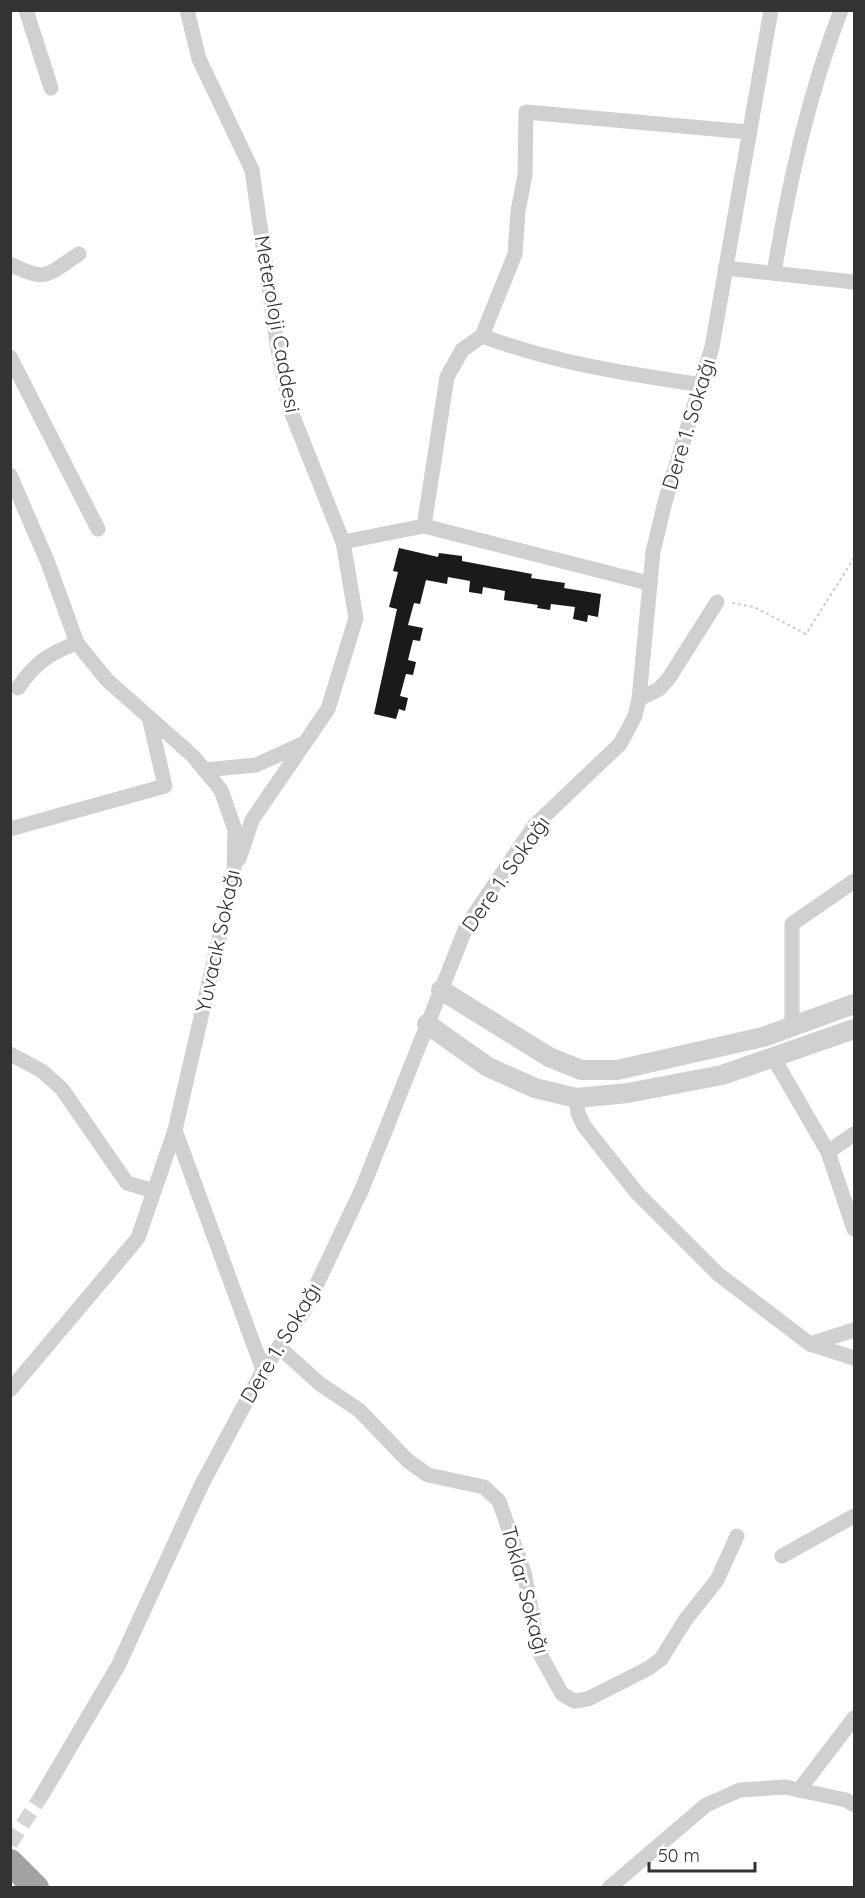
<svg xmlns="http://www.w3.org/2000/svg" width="865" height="1898" viewBox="0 0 865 1898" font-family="Quicksand,sans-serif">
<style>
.building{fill:#1a1a1a}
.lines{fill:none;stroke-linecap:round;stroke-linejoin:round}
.minor-tunnel{stroke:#d6d6d6;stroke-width:15;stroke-dasharray:15 8;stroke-linecap:butt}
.path{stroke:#cdcdcd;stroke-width:2;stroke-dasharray:3 3;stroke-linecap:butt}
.minor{stroke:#d0d0d0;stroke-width:15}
.tertiary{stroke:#d0d0d0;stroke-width:20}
.trunk{stroke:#a2a2a2;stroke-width:26}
.labels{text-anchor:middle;stroke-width:6;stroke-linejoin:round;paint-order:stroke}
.street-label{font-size:21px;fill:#333;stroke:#fff}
</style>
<rect width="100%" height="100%" fill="#fff"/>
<polygon class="building" points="399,548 438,557 439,553 462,556 462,561 532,574 531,578 565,583 564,588 601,594 598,617 588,615 587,622 573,619 575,607 551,604 550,610 537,608 538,605 504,600 505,591 483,587 482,594 469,592 470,581 448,577 447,584 426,580 420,604 414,603 408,625 423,628 420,641 413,640 408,660 416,662 413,675 406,674 400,696 408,698 405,711 399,709 396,719 374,714 397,609 389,607 398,572 393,571"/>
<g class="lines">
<polyline class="minor-tunnel" points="10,1844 42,1795"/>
<polyline class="path" points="732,603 754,607 806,634 854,558"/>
<g class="minor">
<polyline points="26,10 51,88"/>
<polyline points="187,10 199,59 252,170 277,344 290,409 343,542 356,618 328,709 252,820 239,859"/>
<path d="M10 264C48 283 46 275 79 254"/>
<polyline points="725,268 854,282"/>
<path d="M774 273C789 183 808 96 841 10"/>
<path d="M482 336C558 364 623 373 702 385"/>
<polyline points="10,357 98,529"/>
<polyline points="10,475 48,563 77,643 107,680 193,756 221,790 235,830 234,874 175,1130 138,1238 10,1390"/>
<polyline points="424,526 447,377 462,350 482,336 515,254 518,211 525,175 526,112 748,132"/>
<polyline points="343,542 424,526 648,583"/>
<path d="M18 688C34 664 49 653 77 643"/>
<polyline points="639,699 659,689 669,678 717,602"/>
<polyline points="205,770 256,765 302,744"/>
<polyline points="10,829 165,786 149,717"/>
<polyline points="792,1026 792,924 854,881"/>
<polyline points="10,1054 42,1071 62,1089 127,1183 154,1191"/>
<polyline points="774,1059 828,1152 854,1229"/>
<polyline points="576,1098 578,1113 584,1126 637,1193 718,1274 810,1344 854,1358"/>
<polyline points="175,1130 263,1370"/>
<polyline points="828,1152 854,1134"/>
<polyline points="810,1344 854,1330"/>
<polyline points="279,1347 320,1384 359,1410 408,1461 428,1475 484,1487 499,1501 524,1572 539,1652 562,1694 574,1701 588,1699 649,1668 661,1659 686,1619 717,1580 737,1536"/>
<polyline points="782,1556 854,1516"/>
<polyline points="799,1790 854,1718"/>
<polyline points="42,1795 118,1666 202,1484 263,1370 305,1309 362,1189 467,925 535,825 620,744 635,716 639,699 653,552 665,502 712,347 771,10"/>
<polyline points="609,1888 706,1805 740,1790 785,1787 846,1800 854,1805"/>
</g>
<g class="tertiary">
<polyline points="441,990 549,1057 581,1070 617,1070 763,1037 854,1004"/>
<polyline points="427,1024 488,1067 535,1088 576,1098 628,1093 722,1075 854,1029"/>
</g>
<polyline class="trunk" points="10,1862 36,1888"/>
</g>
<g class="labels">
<g class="street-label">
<text transform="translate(277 324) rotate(80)" y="7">Meteroloji Caddesi</text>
<text transform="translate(689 424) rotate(-73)" y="7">Dere 1. Sokağı</text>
<text transform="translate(506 874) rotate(-55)" y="7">Dere 1. Sokağı</text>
<text transform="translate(218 941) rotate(-78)" y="7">Yuvacık Sokağı</text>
<text transform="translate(281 1343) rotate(-59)" y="7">Dere 1. Sokağı</text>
<text transform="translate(525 1590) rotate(75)" y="7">Toklar Sokağı</text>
</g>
</g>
<rect width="865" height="1898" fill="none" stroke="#333333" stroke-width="24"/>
<path d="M649 1862v9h106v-9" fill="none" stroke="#333333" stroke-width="3"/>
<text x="658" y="1862" font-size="18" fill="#333333" stroke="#ffffff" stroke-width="4.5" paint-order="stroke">50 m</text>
</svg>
